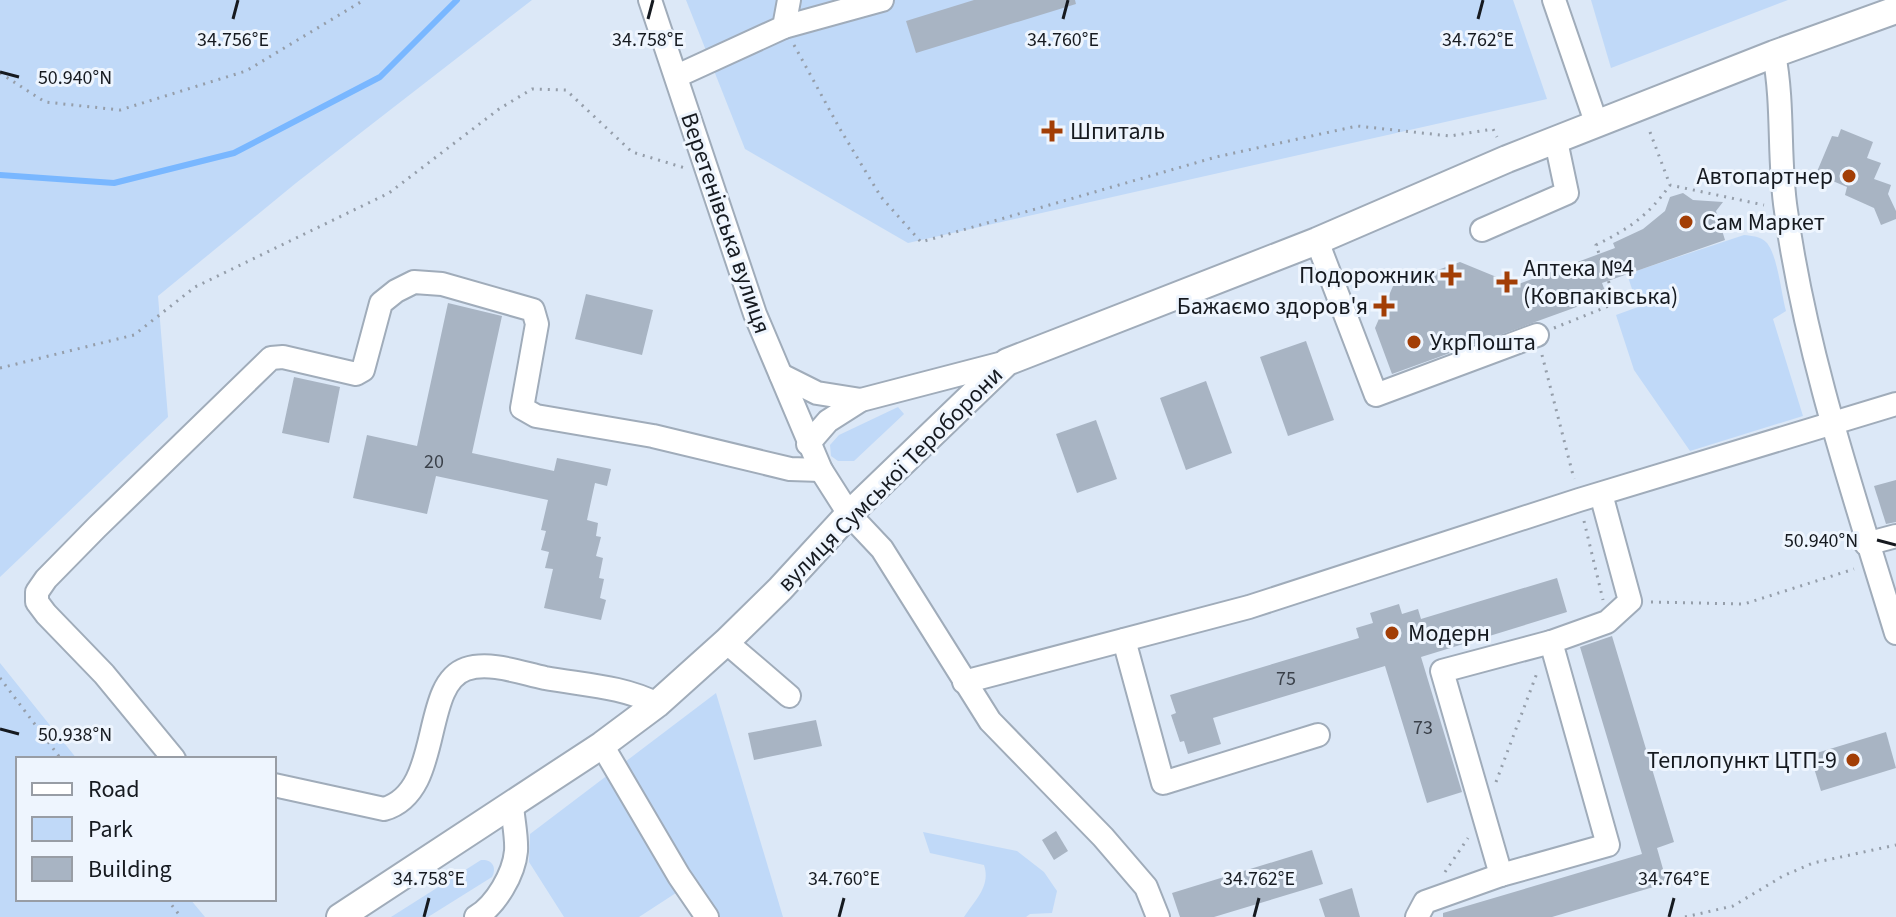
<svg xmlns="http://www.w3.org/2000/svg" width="1896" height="917" viewBox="0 0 1896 917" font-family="'Source Sans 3',sans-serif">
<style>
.green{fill:#c0d9f8}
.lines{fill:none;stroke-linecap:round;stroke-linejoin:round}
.stream{stroke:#79b7ff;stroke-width:6}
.building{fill:#a8b4c3}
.minor-casing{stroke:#a0acba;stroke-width:26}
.major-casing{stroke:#a0acba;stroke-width:30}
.path{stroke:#959eaa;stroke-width:3;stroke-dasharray:2 6;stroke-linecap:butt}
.minor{stroke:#fff;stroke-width:22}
.major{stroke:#fff;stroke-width:26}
.ticks{fill:none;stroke:#161a20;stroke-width:3}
.poi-dot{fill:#a23e06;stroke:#eef5fe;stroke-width:3}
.labels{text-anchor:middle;stroke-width:6;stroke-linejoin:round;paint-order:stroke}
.number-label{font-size:20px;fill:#3a4049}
.poi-label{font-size:24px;fill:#161a20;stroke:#eef5fe;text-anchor:start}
.street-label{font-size:24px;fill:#161a20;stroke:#eef5fe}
.ticks-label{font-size:20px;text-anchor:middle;fill:#161a20;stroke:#eef5fe;stroke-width:6;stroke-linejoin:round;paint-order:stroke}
</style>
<rect width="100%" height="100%" fill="#dce8f7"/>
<g class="green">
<polygon points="0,0 532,0 296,183 158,296 168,417 0,577"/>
<polygon points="686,0 1513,0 1547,99 908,243 745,149"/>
<polygon points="1591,0 1788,0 1611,68"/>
<path d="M1744 235C1752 236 1761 236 1767 243 1778 257 1781 293 1786 311L1773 319 1803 416 1690 451 1634 370 1616 315 1638 307 1627 274Z"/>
<polygon points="898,407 904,414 854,461 838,461 831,456 830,445 839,435"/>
<polygon points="0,663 77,759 18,759 18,899 190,899 205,917 0,917"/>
<polygon points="716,693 783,917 697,917 679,891 639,917 564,917 529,862 530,834"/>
<path d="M923 832 1017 851 1044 872 1057 891 1052 913 1030 914 1026 917H964C975 900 991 886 984 865L930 853Z"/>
<path d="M481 860C492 859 497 867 492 877L428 917H391Z"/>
</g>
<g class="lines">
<polyline class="stream" points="0,175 114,183 234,153 380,77 457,0"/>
</g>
<g class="building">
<polygon points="974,0 1075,0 1076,4 916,53 906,21"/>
<polygon points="1841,129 1873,142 1867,158 1881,163 1874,179 1891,185 1888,194 1896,211 1896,219 1881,225 1874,208 1845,195 1847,187 1816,174 1832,136 1838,137"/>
<polygon points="1683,193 1693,200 1723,202 1716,211 1725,240 1602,283 1607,296 1392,374 1375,328 1393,286 1460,262 1516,285 1615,248 1613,243 1643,229 1665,211 1670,197"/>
<polygon points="586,294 653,310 642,355 575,339"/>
<polygon points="448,303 502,316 472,453 554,471 557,458 611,469 607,486 595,483 587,520 598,523 596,536 601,537 596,556 603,558 599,578 604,579 600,598 606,600 601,620 544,608 553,569 545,568 549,552 541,550 546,531 541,530 548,500 436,476 427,514 353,498 367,435 417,446"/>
<polygon points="1306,341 1334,420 1288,436 1260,357"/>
<polygon points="294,377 340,387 329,443 282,433"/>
<polygon points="1206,381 1232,453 1186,470 1160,398"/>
<polygon points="1096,420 1117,479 1077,493 1056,434"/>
<polygon points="1896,480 1896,522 1886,524 1874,486"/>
<polygon points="1557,578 1567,612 1421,657 1462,792 1427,803 1385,666 1213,718 1221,744 1188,754 1184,741 1180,742 1171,715 1176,713 1170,695 1359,638 1356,628 1373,623 1370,613 1399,604 1402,614 1418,609 1421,619"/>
<polygon points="1612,636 1674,842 1657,848 1667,883 1552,917 1443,917 1443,913 1642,854 1580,647"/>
<polygon points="816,720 822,746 754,760 748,733"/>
<polygon points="1886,732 1896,768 1821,791 1810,755"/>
<polygon points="1056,831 1068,851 1054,860 1042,840"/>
<polygon points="1312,850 1323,884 1214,917 1180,917 1172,893"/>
<polygon points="1352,888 1360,917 1325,917 1319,899"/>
</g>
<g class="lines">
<defs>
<g id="minor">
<polyline points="650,0 755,314 821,470 849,514 882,549 990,721 1103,837 1146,887 1158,917"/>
<polyline points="1554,0 1597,125"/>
<polyline points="784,27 882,0"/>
<path d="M1774 54C1784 106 1778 159 1786 211 1806 355 1854 495 1896 633"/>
<polyline points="677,76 784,27 789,0"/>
<polyline points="1482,230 1567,193 1556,141"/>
<polyline points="1317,241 1376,395 1537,335"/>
<polyline points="781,375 817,393 861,400"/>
<polyline points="808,444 828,421 861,400 1007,362"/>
<polyline points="1866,544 1896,536"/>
<polyline points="1124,640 1163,783 1318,735"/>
<polyline points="726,642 789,696"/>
<polyline points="964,682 1249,607 1579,500 1896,404"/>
<polyline points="602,745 679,876 707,917"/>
<polyline points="174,759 104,674 46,614 37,602 37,592 46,579 97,527 271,358 283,357 356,374 363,370 381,303 396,291 414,282 442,284 533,310 537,324 522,408 536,416 653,436 790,469 821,470"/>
<path d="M274 785 384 809C444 792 420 685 466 669 490 661 521 673 545 678 583 685 622 686 657 704"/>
<polyline points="1501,875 1442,671 1551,642"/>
<path d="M476 917C496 905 514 874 516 851 517 837 513 820 512 805"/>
<polyline points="1417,917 1425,902 1501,875 1608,845 1551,642 1607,622 1630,601 1601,494"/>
</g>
<polyline id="major" points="340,917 602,745 657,704 726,642 780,589 849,514 1007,362 1317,241 1507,159 1774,54 1896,10"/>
</defs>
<use href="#minor" class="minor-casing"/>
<use href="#major" class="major-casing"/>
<g class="path">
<polyline points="794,45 840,129 881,197 921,242 1216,157 1357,126 1450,136 1493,129 1497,137"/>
<polyline points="0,73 45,102 120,110 246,71 364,0"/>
<polyline points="1650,132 1670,185 1764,205"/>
<path d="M1554 328 1616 303 1596 245C1630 228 1648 216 1670 185"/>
<polyline points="1542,355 1574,479"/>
<polyline points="0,368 134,335 195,287 389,193 499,109 532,89 566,90 632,152 685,168"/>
<polyline points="1584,521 1603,600"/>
<polyline points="1651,602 1744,604 1854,569"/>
<polyline points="0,678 61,759"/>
<polyline points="1496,782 1537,673"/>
<polyline points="1445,872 1468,838"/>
<polyline points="167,899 181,917"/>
<polyline points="1685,917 1733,906 1783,876 1813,863 1896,845"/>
</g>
<use href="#minor" class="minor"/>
<use href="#major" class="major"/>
</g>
<path class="ticks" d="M233 19 238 0M648 19 653 0M1063 19 1068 0M1478 19 1483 0M0 72 19 77M1877 540 1896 545M0 729 19 734M424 917 429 898M839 917 844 898M1254 917 1259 898M1669 917 1674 898"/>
<g class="poi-dot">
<path d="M1048 119h8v8h8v8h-8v8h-8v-8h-8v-8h8z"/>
<circle cx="1849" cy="176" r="8"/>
<circle cx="1686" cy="222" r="8"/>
<path d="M1447 263h8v8h8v8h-8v8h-8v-8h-8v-8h8z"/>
<path d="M1503 270h8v8h8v8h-8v8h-8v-8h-8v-8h8z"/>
<path d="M1380 294h8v8h8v8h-8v8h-8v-8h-8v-8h8z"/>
<circle cx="1414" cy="342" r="8"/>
<circle cx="1392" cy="633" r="8"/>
<circle cx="1853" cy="760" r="8"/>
</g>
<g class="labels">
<g class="number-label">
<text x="434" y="468">20</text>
<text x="1286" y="685">75</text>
<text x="1423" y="734">73</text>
</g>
<g class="poi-label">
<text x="1070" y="139">Шпиталь</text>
<text x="1833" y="184" text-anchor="end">Автопартнер</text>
<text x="1702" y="230">Сам Маркет</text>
<text x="1523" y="276">Аптека №4<tspan x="1523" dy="28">(Ковпаківська)</tspan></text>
<text x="1435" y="283" text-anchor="end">Подорожник</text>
<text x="1368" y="314" text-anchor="end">Бажаємо здоров'я</text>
<text x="1430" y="350">УкрПошта</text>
<text x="1408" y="641">Модерн</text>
<text x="1837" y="768" text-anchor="end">Теплопункт ЦТП-9</text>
</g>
<g class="street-label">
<text transform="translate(726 223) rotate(71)" y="8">Веретенівська вулиця</text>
<text transform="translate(890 479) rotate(-45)" y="8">вулиця Сумської Тероборони</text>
</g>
</g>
<g class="ticks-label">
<text x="233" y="46">34.756°E</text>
<text x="648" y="46">34.758°E</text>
<text x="1063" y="46">34.760°E</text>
<text x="1478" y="46">34.762°E</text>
<text x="75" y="84">50.940°N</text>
<text x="1821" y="547">50.940°N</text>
<text x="75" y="741">50.938°N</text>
<text x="429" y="885">34.758°E</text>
<text x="844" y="885">34.760°E</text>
<text x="1259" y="885">34.762°E</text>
<text x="1674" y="885">34.764°E</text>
</g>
<rect x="16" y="757" width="260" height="144" fill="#eef5fe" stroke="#989da5" stroke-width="2"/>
<rect x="32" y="783" width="40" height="12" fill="#ffffff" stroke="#989da5" stroke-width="2"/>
<text x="88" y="797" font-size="24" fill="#161a20">Road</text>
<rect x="32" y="817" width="40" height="24" fill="#c0d9f8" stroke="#989da5" stroke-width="2"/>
<text x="88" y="837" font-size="24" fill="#161a20">Park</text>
<rect x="32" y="857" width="40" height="24" fill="#a8b4c3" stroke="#989da5" stroke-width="2"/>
<text x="88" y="877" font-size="24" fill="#161a20">Building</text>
</svg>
